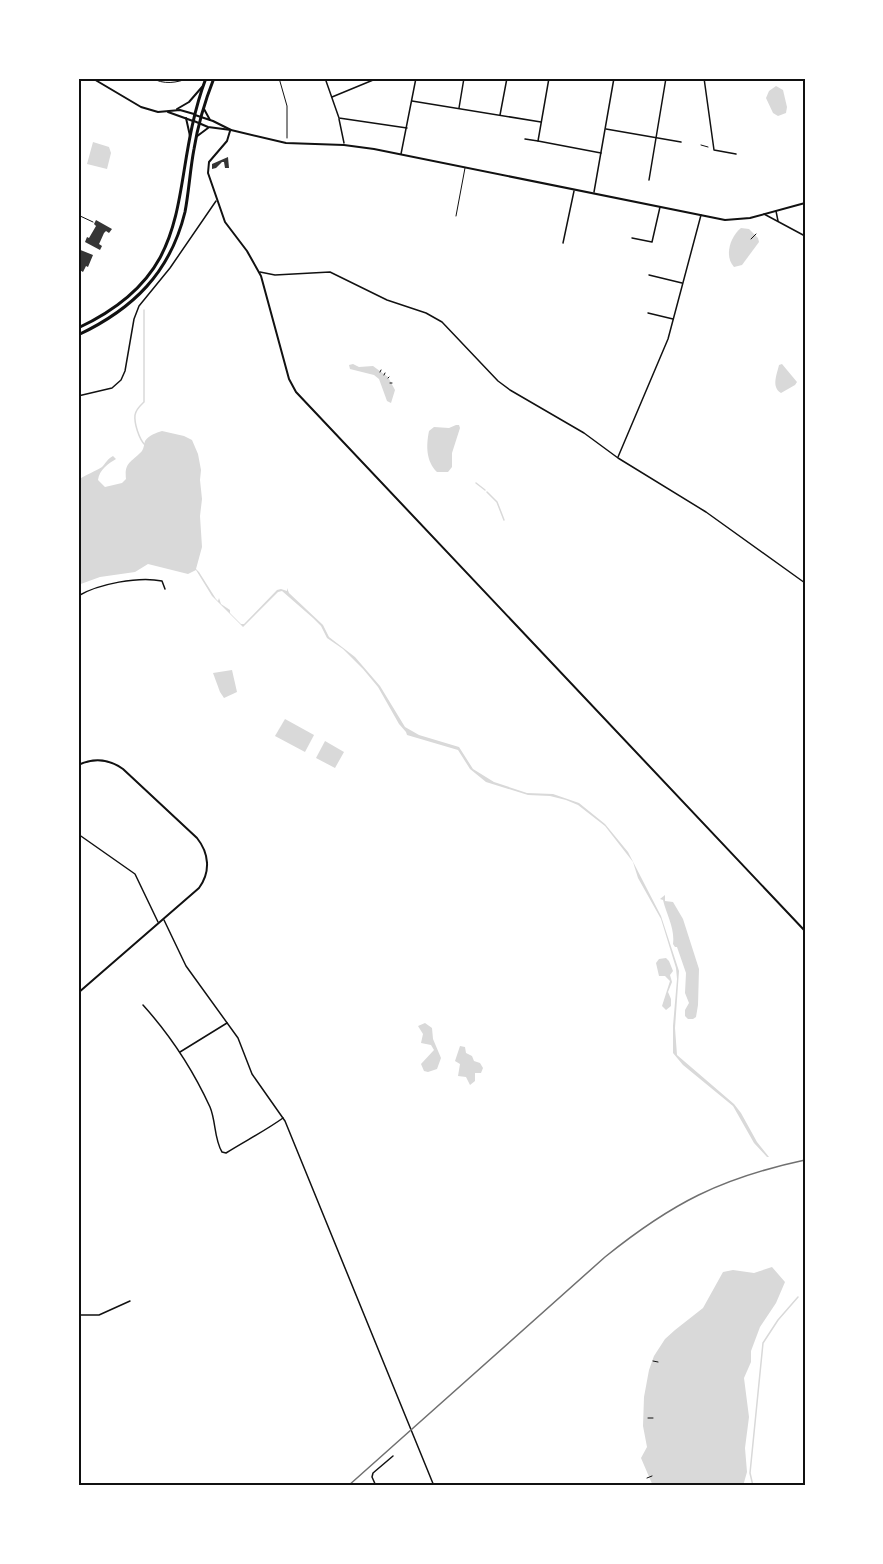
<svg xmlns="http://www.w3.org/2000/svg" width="883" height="1564" viewBox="0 0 883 1564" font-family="Quicksand,sans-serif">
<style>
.water{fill:#d9d9d9}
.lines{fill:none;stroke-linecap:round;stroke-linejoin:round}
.stream{stroke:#d9d9d9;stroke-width:1.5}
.building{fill:#353535}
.path{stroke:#111;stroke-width:1}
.service{stroke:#111;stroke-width:1}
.pedestrian{stroke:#111;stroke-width:1.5}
.minor{stroke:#111;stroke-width:1.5}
.tertiary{stroke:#111;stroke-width:2}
.secondary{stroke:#111;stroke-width:2}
.primary{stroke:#111;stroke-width:3}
.rail{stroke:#707070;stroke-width:1.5}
.neatline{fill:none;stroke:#111;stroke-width:2}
</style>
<rect width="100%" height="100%" fill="#fff"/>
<g class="water">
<polygon points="776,86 783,90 787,107 786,113 778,116 773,113 766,98 769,91"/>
<polygon points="93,142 109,147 111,153 107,169 87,164"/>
<path d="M741 228 749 229 758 238 759 242 742 265 734 267C724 256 730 237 741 228Z"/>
<polygon points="353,364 359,367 373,366 388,377 395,390 391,403 387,401 379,379 374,375 350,369 349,365"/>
<path d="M782 364 797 382 795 385 781 393C771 387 777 374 779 365Z"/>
<path d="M456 425H459L460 428 452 453V467L448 472H437C426 461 426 446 429 431L434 427 449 428Z"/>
<path d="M162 431 184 436 192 440 198 454 201 470 200 480 202 499 200 516 202 547 196 569 199 572 216 599 218 601 219 598 221 604 230 610V613L241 624H244L277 590 281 589 287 591V588L289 593 323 625 329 637 355 657 380 686 405 727 419 735 459 747 473 769 494 782 527 793 553 794 579 803 605 824 628 852 661 916 679 971 675 1028 677 1055 734 1104 741 1113 757 1142 769 1157H767L754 1143 733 1106 683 1065 673 1053V1026L677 979 676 968 661 919 638 878 633 862 605 826 578 805 566 800 550 796 528 795 486 782 470 769 458 750 407 735 406 732 399 724 378 687 363 669 343 649 327 638 321 626 313 618 282 591 278 592 243 627 212 596 196 570 188 574 148 564 135 572 100 577 78 585V480C85 475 96 471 102 467 106 463 107 459 113 456L116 459C109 463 99 470 98 480L105 487 122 483 126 479C124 462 132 462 142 451 144 448 144 444 145 441 149 435 156 433 162 431Z"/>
<polygon points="232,670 237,692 224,698 220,692 213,673"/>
<polygon points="285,719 314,735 305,752 275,736"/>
<polygon points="325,741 344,752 335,768 316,758"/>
<path d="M665 895V901L673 902 683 919 699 969 698 1005 696 1017 693 1019H688L685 1016V1010L689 1003 685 993 686 973 677 947H675L673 944C675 928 667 916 663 900L660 899Z"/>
<polygon points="666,958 669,961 673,971 670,975 672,982 668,992 671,999 671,1006 666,1010 662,1006 670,981 665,976 659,976 656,963 659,959"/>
<polygon points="425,1023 432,1028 433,1039 441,1058 437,1069 428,1072 424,1071 421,1064 434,1050 431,1045 421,1043 423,1034 418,1026"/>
<polygon points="460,1046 465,1047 466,1053 472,1056 474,1061 480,1063 483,1068 481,1073 475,1073 475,1081 470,1085 466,1077 458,1076 460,1064 455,1061"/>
<polygon points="772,1267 785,1282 776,1303 760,1327 751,1351 751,1362 744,1378 749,1417 745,1448 747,1472 743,1486 653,1486 641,1458 647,1447 643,1426 644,1397 649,1370 654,1356 665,1339 675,1330 703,1308 723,1272 733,1270 754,1273"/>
</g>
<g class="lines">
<g class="stream">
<path d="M144 310V402C141 405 136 409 135 415 134 423 139 439 145 445"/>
<polyline points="476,483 485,490"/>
<polyline points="487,492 497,502 504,520"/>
<polyline points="753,1486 750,1473 763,1343 778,1320 798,1297"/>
</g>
</g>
<g class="building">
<polygon points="228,157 229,168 225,168 224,162 222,162 216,168 212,169 212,164"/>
<polygon points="96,220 112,229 109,233 106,231 104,233 100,242 99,244 102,246 100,250 85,242 87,237 89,238 96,226 94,224"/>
<polygon points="78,249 93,255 88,267 86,266 83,272 78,269"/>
</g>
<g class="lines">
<g class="path">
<path d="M152 78C163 85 177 83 189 78"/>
<polyline points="279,78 287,106 287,138"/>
<polyline points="701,145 708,147"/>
<polyline points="751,239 756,234"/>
<polyline points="380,372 381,370"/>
<polyline points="384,375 385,373"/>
<polyline points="388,378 389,377"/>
<polyline points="390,383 392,383"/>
<polyline points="653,1361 658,1362"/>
<polyline points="648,1418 653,1418"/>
<polyline points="647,1478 652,1476"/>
</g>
<g class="service">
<polyline points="676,78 687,80"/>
<polyline points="78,215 93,222"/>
<polyline points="456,216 465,168"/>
</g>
<g class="pedestrian">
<polyline points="78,110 79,112"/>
<polyline points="339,119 344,143"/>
</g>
<g class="minor">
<polyline points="325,78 339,118 407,128"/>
<polyline points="549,78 538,141 601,153"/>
<polyline points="704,78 714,150 736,154"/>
<polyline points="332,97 378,78"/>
<polyline points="412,101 541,122"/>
<polyline points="459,108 464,78"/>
<polyline points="500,115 507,78"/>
<polyline points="606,129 681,142"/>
<polyline points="525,139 538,141"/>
<polyline points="401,154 416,78"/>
<polyline points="649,180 666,78"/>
<polyline points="594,192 614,78"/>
<polyline points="776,211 778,221"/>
<polyline points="764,214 805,236"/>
<polyline points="632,238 652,242 660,207"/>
<polyline points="563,243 574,191"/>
<polyline points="260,272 275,275 330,272 387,300 426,313 442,322 498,381 510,390 584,433 618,458 706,512 805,583"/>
<polyline points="649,275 682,283"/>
<polyline points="648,313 673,319"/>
<polyline points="78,396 112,388 121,380 125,371 134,319 139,306 170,268 216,201"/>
<polyline points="618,457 668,339 701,215"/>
<path d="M78 596C98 584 139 576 162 581L165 589"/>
<polyline points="78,834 135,874 158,922"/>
<polyline points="164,920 186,966 238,1038 252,1074 285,1121 434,1486"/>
<path d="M143 1005C170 1035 193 1070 210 1107 216 1121 214 1139 222 1152L226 1153C245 1141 265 1131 283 1118"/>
<polyline points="180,1052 227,1023"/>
<polyline points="78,1315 99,1315 130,1301"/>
<polyline points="376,1486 372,1477 373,1473 393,1456"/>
</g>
<g class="tertiary">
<polyline points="92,78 141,107 158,112 180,110 194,114"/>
<polyline points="177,109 189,102 202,87"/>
<polyline points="168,112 193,121"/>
<polyline points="186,118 190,136"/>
<polyline points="230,131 227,141 209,162 208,173 225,222 247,251 261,276 289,379 296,392 805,931"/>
<path d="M78 765C93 758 109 759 123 769L197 838C209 853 211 872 199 888L78 993"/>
</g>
<g class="secondary">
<polyline points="204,109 210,120"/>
<polyline points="195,115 213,121 231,130"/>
<polyline points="194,121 208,127 231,130 286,143 344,145 374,149 725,220 750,218 805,203"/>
<polyline points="196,137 208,128"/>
</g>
<g class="primary">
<path d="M78 328C204 269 166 185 206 78"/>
<path d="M78 335C133 309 170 273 185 212 189 191 190 170 194 149 198 124 205 101 214 78"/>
</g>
<path class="rail" d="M348 1486 605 1257C672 1203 721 1178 805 1160"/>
</g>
<rect width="883" height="1564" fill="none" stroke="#ffffff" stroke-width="159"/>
<rect x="80" y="80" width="724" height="1404" class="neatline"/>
</svg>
